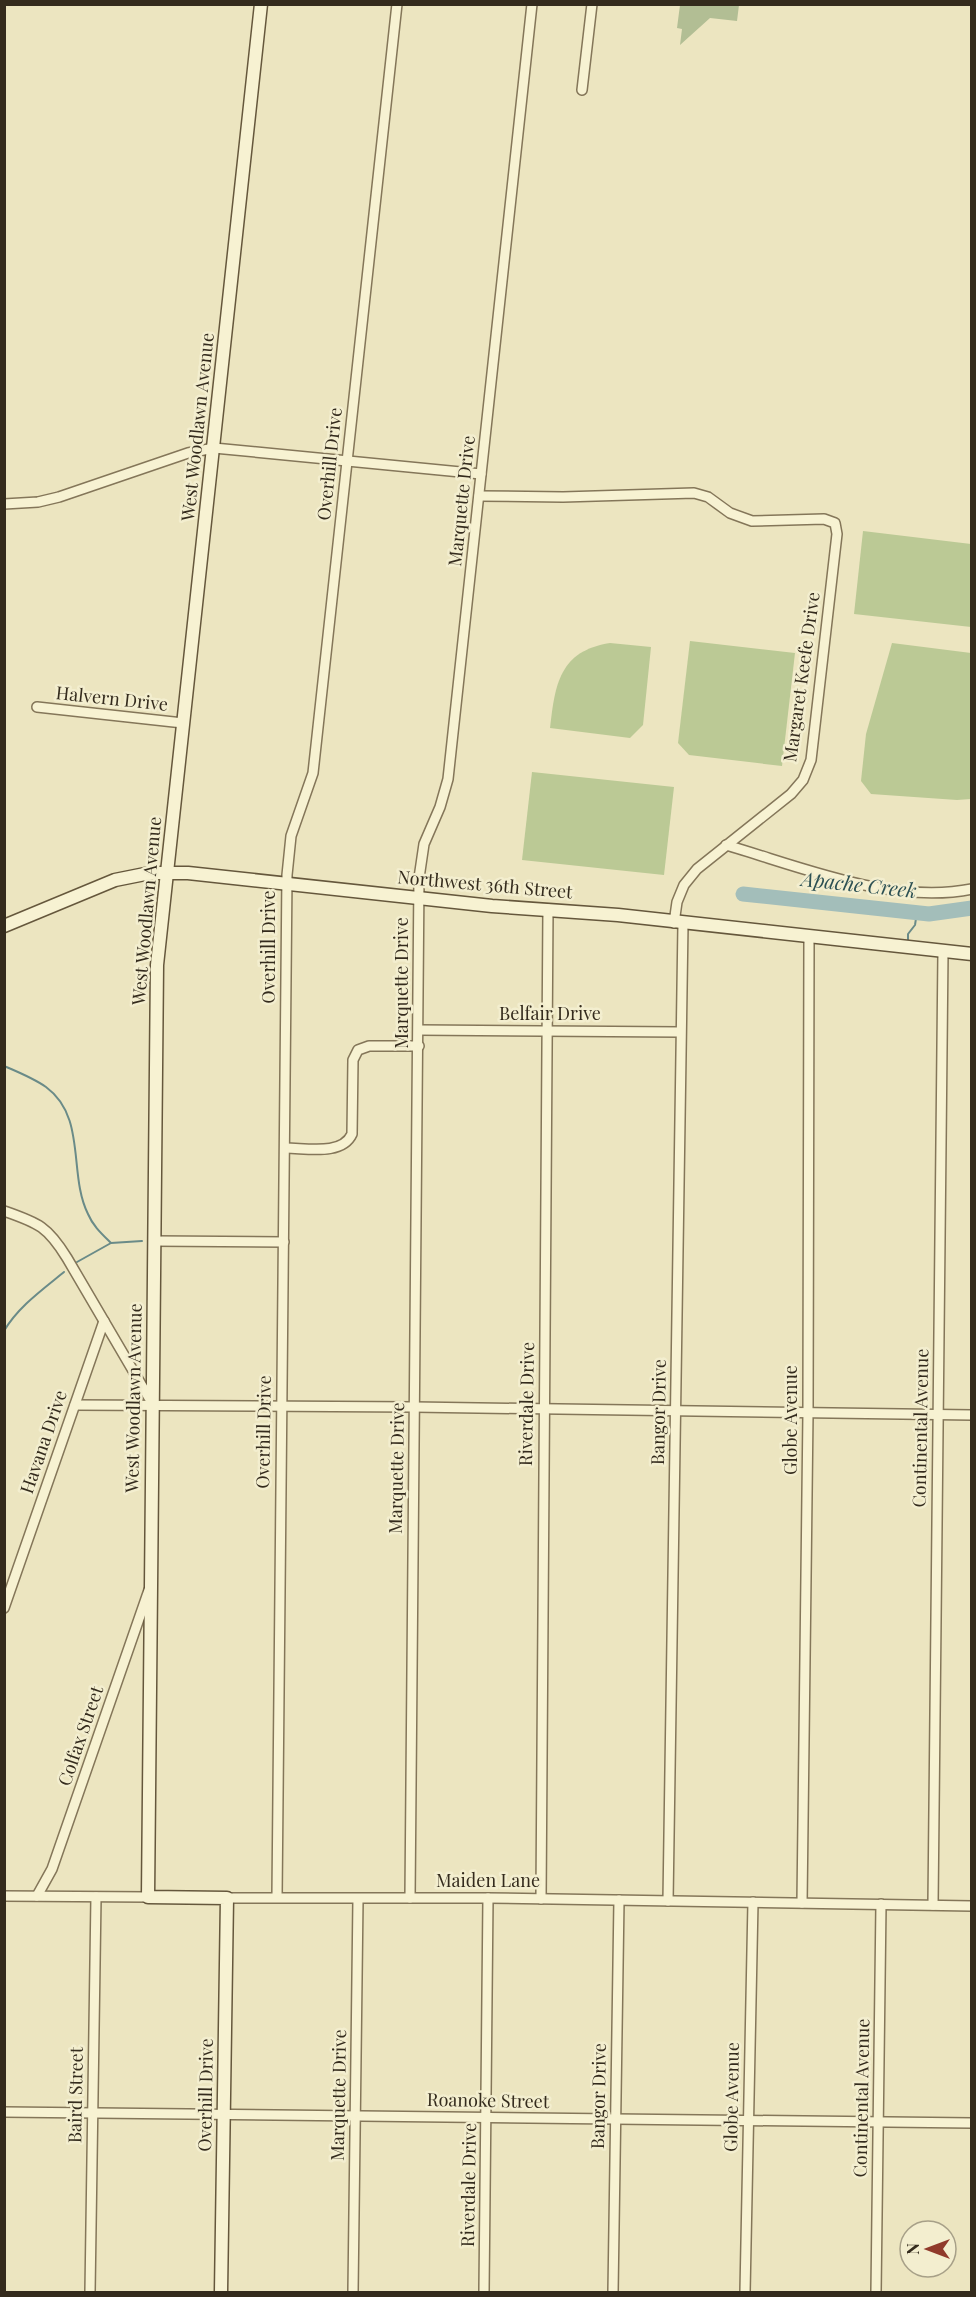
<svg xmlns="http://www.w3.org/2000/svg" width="976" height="2297" viewBox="0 0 976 2297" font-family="'Playfair Display',serif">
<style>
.green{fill:#bbc995}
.cemetery{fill:#b2be94}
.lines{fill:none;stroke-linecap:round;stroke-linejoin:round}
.stream{stroke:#6a8b88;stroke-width:2}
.river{stroke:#a3beba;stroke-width:15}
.street-casing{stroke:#847659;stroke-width:12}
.secondary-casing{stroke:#65573c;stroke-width:15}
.street{stroke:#f7f2d2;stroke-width:9}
.secondary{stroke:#f7f2d2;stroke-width:12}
.labels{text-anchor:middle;stroke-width:5;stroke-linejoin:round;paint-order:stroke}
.street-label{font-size:18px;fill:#342b1d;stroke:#f3eecf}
.water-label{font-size:20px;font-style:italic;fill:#2c5053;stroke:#f3eecf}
</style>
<rect width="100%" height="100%" fill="#ece5c0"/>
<g class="green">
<polygon points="863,531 971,544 971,627 854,614"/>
<polygon points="690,641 795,653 782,766 689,755 678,743"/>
<path d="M610 643 651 647 643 725 630 738 550 728C555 685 559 651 610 643Z"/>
<polygon points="892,643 971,653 971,799 957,800 871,794 861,781 866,734"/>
<polygon points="532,772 674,787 664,875 522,860"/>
</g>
<polygon class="cemetery" points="680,5 739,5 737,21 710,18 680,45 682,29 677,28"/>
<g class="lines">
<g class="stream">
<polyline points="908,940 908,934 915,925 917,912"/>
<path d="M4 1066C18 1072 33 1078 46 1087 87 1117 68 1174 88 1214 93 1226 102 1234 111 1243"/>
<polyline points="77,1262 111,1243 142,1241"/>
<path d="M4 1331C18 1307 42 1290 64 1272"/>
</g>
<polyline class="river" points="743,894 929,914 972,908"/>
<defs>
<g id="street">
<polyline points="582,90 592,4"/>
<polyline points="479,496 563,497 694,493 708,497 730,513 752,521 824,519 835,523 837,534 811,760 803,780 791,794 697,869 684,885 677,902 674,923"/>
<polyline points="4,504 38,502 59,497 188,453 214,448 481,474"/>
<polyline points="37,707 183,723"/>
<path d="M726 845C802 867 892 905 972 889"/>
<polyline points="419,1030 680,1032"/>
<path d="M286 1148C306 1148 342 1156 352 1134L353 1060 358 1050 369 1046H419"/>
<path d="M4 1211C39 1223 48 1227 67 1258L152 1403"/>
<polyline points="154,1241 284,1242"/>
<polyline points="75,1405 414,1407 972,1415"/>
<polyline points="4,1608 104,1321"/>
<polyline points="4,1896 148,1897"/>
<polyline points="37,1896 52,1869 149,1590"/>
<polyline points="277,1897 287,875 291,836 313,773 397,4"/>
<polyline points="227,1898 488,1898 972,1906"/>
<polyline points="410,1898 419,878 424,844 440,807 448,779 532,4"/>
<polyline points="541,1899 548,909"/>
<polyline points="668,1901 683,924"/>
<polyline points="802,1903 808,1413 809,937"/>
<polyline points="933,1905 943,952"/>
<polyline points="4,2112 972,2123"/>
<polyline points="90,2292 96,1897"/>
<polyline points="353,2292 358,1899"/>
<polyline points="484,2292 488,1898"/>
<polyline points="613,2292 619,1900"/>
<polyline points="745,2292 753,1902"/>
<polyline points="876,2292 881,1904"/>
</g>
<g id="secondary">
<polyline points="4,926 115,880 150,873 188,873 492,906 618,915 972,954"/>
<polyline points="221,2292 227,1898 148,1897 157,965 261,4"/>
</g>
</defs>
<use href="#street" class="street-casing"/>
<use href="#secondary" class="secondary-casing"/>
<use href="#street" class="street"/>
<use href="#secondary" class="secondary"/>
</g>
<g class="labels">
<g class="street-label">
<text transform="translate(198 427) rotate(-84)" y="6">West Woodlawn Avenue</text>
<text transform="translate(330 464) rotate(-84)" y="6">Overhill Drive</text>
<text transform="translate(462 501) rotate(-84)" y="6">Marquette Drive</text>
<text transform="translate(802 677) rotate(-82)" y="6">Margaret Keefe Drive</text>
<text transform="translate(112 699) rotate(6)" y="6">Halvern Drive</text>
<text transform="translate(485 885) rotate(5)" y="6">Northwest 36th Street</text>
<text transform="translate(147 911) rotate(-85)" y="6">West Woodlawn Avenue</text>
<text transform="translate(269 947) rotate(-90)" y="6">Overhill Drive</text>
<text transform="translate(402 983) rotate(-90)" y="6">Marquette Drive</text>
<text x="550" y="1020">Belfair Drive</text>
<text transform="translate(134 1398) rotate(-89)" y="6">West Woodlawn Avenue</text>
<text transform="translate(527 1404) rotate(-89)" y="6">Riverdale Drive</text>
<text transform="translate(659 1412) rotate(-89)" y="6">Bangor Drive</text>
<text transform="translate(791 1420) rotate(-90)" y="6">Globe Avenue</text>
<text transform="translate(921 1428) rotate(-89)" y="6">Continental Avenue</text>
<text transform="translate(264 1432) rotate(-89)" y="6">Overhill Drive</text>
<text transform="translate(44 1442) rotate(-71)" y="6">Havana Drive</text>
<text transform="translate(397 1468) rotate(-89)" y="6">Marquette Drive</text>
<text transform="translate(81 1736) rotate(-71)" y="6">Colfax Street</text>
<text x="488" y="1887">Maiden Lane</text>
<text transform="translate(76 2095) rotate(-89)" y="6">Baird Street</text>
<text transform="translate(206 2095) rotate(-89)" y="6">Overhill Drive</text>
<text transform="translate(339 2095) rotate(-89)" y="6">Marquette Drive</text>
<text transform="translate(599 2096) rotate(-89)" y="6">Bangor Drive</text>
<text transform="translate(732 2097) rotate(-89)" y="6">Globe Avenue</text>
<text transform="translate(862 2098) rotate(-89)" y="6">Continental Avenue</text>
<text transform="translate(488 2101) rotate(1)" y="6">Roanoke Street</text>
<text transform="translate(469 2185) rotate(-89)" y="6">Riverdale Drive</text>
</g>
<g class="water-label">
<text transform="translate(859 885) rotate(6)" y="7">Apache Creek</text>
</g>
</g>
<rect width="976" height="2297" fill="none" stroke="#342b1d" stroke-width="12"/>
<g transform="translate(928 2249) rotate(270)"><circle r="28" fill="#f3eecf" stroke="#a7a088" stroke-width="1.5"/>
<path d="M0-4.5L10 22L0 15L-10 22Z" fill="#903a2b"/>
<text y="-9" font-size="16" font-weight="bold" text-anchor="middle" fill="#342b1d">N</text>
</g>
</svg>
